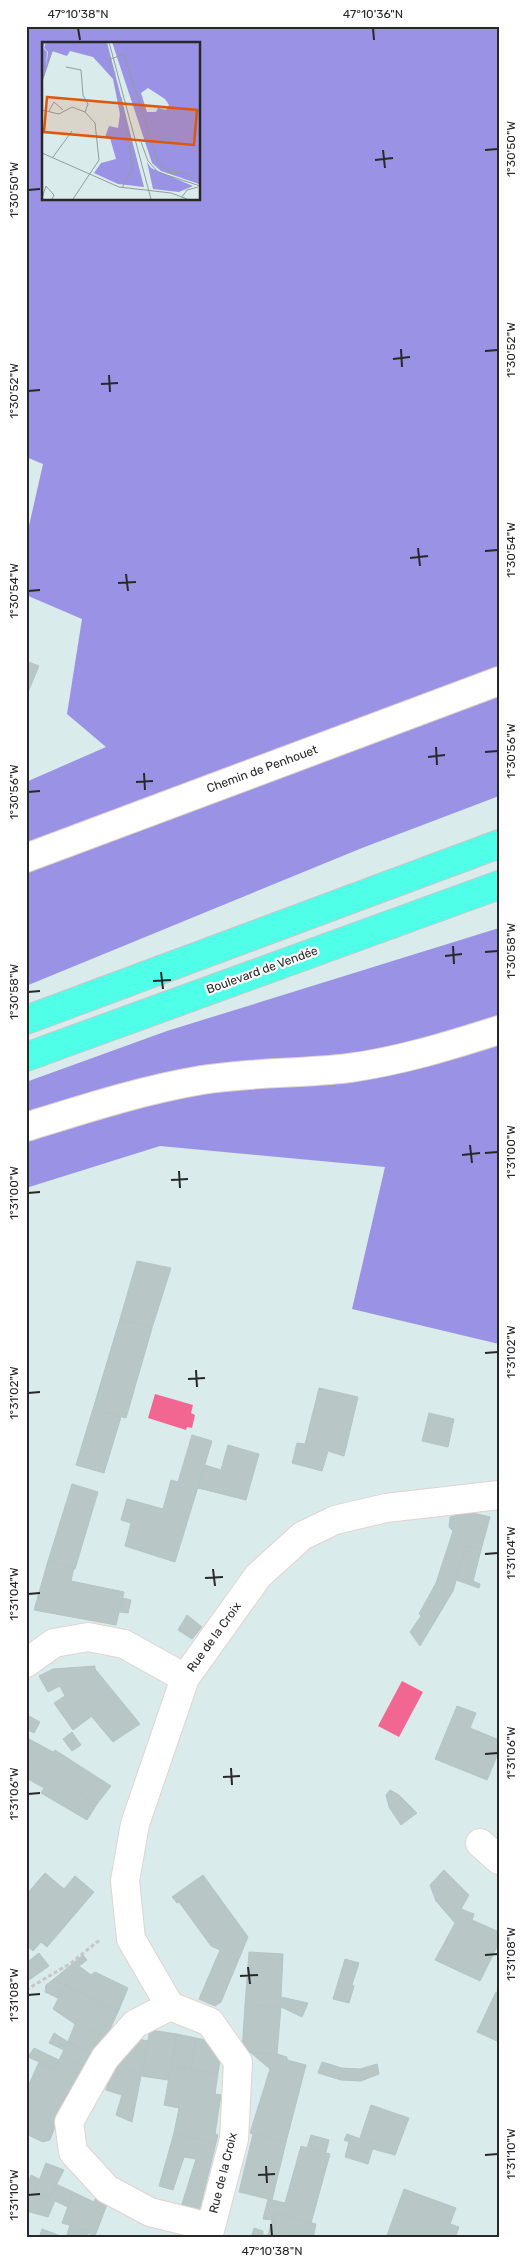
<svg xmlns="http://www.w3.org/2000/svg" width="525" height="2264" viewBox="0 0 525 2264" font-family="Rubik,sans-serif">
<style>
.green{fill:#9a93e5;fill-rule:evenodd}
.water{fill:#f26791}
.building{fill:#b9c6c6;stroke:#b3c5c6}
.lines{fill:none;stroke-linecap:round;stroke-linejoin:round}
.minor-casing{stroke:#e2d3ce;stroke-width:30}
.highway-casing{stroke:#c7c7c7;stroke-width:30}
.path{stroke:#c7c7c7;stroke-width:3;stroke-dasharray:4 2.5;stroke-linecap:butt}
.minor{stroke:#fff;stroke-width:28}
.highway{stroke:#50ffe8;stroke-width:28}
.ticks{fill:none;stroke:#282828;stroke-width:2}
.labels{text-anchor:middle;stroke-width:4.5;stroke-linejoin:round;paint-order:stroke}
.street-label{font-size:12px;fill:#282828;stroke:#fff}
.inset-road{fill:none;stroke:#929d9d;stroke-width:1}
.view{fill:#de570d;fill-opacity:0.15;stroke:#de570d;stroke-width:2.5}
.inset-edge{fill:none;stroke:#282828;stroke-width:2.5}
.neatline{fill:none;stroke:#282828;stroke-width:2}
.ticks-label{font-size:12px;text-anchor:middle;fill:#282828}
</style>
<rect width="100%" height="100%" fill="#d9ebeb"/>
<g class="green">
<path d="M26 26H499V796L362 848 26 986V782L106 747 67 714 82 619 26 595V539L43 464 26 457ZM44 44H199V199H44Z"/>
<polygon points="499,928 499,1344 352,1309 385,1167 160,1146 26,1188 26,1082 167,1031"/>
</g>
<g class="water">
<polygon points="155,1394 193,1405 191,1413 195,1415 192,1428 187,1427 186,1430 148,1418"/>
<polygon points="402,1681 423,1692 399,1737 378,1726"/>
</g>
<g class="building">
<polygon points="26,661 39,666 26,697"/>
<polygon points="137,1261 171,1268 152,1328 120,1319"/>
<polygon points="120,1319 152,1328 126,1418 93,1409"/>
<polygon points="319,1388 358,1397 344,1456 328,1451 322,1471 292,1463 297,1443 305,1444"/>
<polygon points="93,1409 121,1417 104,1473 76,1465"/>
<polygon points="429,1413 454,1419 448,1447 422,1441"/>
<polygon points="192,1435 212,1441 175,1562 125,1546 131,1523 121,1520 127,1499 163,1509 171,1480 178,1482"/>
<polygon points="228,1445 259,1454 246,1500 198,1488 205,1465 221,1470"/>
<polygon points="72,1484 98,1492 75,1569 48,1561"/>
<polygon points="469,1512 490,1517 481,1550 466,1546 453,1591 420,1646 410,1632 421,1616 419,1614 436,1583 453,1531 449,1527 450,1517"/>
<polygon points="466,1546 481,1550 473,1581 480,1584 479,1588 456,1580"/>
<polygon points="48,1561 74,1568 71,1581 124,1592 116,1625 34,1610"/>
<polygon points="123,1598 131,1600 128,1613 120,1612"/>
<polygon points="187,1615 202,1627 192,1639 178,1630"/>
<polygon points="95,1666 95,1669 118,1697 73,1730 54,1703 65,1696 60,1686 48,1692 39,1676 53,1669"/>
<polygon points="118,1697 140,1724 113,1742 92,1717"/>
<polygon points="457,1706 476,1713 470,1728 499,1740 499,1751 487,1780 435,1759"/>
<polygon points="29,1716 40,1722 34,1733 26,1729 26,1722"/>
<polygon points="72,1732 81,1745 72,1751 63,1739"/>
<polygon points="29,1739 53,1752 55,1750 111,1786 97,1804 26,1760 26,1745"/>
<polygon points="26,1760 97,1804 87,1820 41,1793 44,1788 26,1778"/>
<polygon points="390,1790 399,1795 417,1813 401,1825 389,1807 386,1795"/>
<polygon points="444,1870 469,1895 461,1909 474,1914 472,1920 499,1932 499,1943 480,1981 435,1960 455,1923 436,1901 430,1885"/>
<polygon points="45,1873 64,1889 75,1876 94,1892 47,1947 41,1942 33,1951 26,1945 26,1895"/>
<polygon points="203,1875 248,1937 221,2002 215,2006 199,1999 220,1950 211,1946 179,1902 177,1903 172,1897"/>
<polygon points="249,1952 283,1954 281,1997 308,2003 302,2017 281,2007 245,2005"/>
<polygon points="39,1953 49,1966 29,1980 26,1977 26,1963"/>
<polygon points="83,1955 87,1960 79,1966 91,1975 95,1972 128,1988 118,2012 54,1979"/>
<polygon points="345,1959 359,1963 352,1985 354,1986 349,2003 333,1999"/>
<polygon points="54,1979 65,1985 61,1992 46,1985"/>
<polygon points="46,1985 61,1992 58,1998 45,1992"/>
<polygon points="65,1985 118,2012 106,2038 75,2024 53,2009"/>
<polygon points="496,1992 499,1993 499,2042 477,2032"/>
<polygon points="245,2005 281,2007 277,2054 242,2052"/>
<polygon points="75,2024 106,2038 97,2056 68,2042"/>
<polygon points="150,2030 177,2034 168,2080 141,2076"/>
<polygon points="54,2033 68,2042 64,2050 49,2043"/>
<polygon points="177,2034 196,2038 191,2069 171,2067"/>
<polygon points="196,2038 210,2041 220,2060 218,2073 191,2069"/>
<polygon points="137,2039 148,2041 141,2076 117,2063"/>
<polygon points="68,2042 97,2056 91,2069 61,2056"/>
<polygon points="34,2048 59,2060 55,2069 28,2057"/>
<polygon points="250,2052 277,2054 287,2057 287,2060 306,2065 286,2142 250,2133 270,2069"/>
<polygon points="61,2056 91,2069 57,2128 55,2127 50,2140 43,2142 26,2134 26,2091 39,2062 55,2069"/>
<polygon points="113,2061 141,2076 132,2122 116,2115 122,2095 106,2090"/>
<polygon points="322,2062 342,2068 360,2069 377,2064 379,2074 361,2081 341,2080 318,2073"/>
<polygon points="171,2067 218,2073 215,2094 221,2095 215,2134 218,2135 216,2143 174,2133 179,2108 164,2105"/>
<polygon points="371,2105 409,2118 395,2155 373,2149 374,2144 360,2138"/>
<polygon points="174,2133 216,2143 199,2212 180,2210 196,2159 184,2157 173,2190 159,2186"/>
<polygon points="253,2134 286,2142 272,2200 239,2192"/>
<polygon points="347,2134 374,2144 368,2164 345,2157 349,2142 344,2140"/>
<polygon points="311,2135 329,2140 326,2152 307,2148"/>
<polygon points="301,2146 330,2154 311,2223 274,2213 272,2220 263,2219 268,2199 285,2203"/>
<polygon points="46,2163 64,2170 49,2199 34,2193"/>
<polygon points="31,2175 39,2179 34,2193 49,2199 56,2184 73,2192 68,2207 55,2201 48,2217 26,2211 26,2189"/>
<polygon points="404,2189 456,2208 450,2224 459,2227 455,2238 386,2238"/>
<polygon points="73,2192 94,2202 91,2210 103,2215 95,2236 88,2233 89,2231 62,2223"/>
<polygon points="98,2192 109,2199 103,2215 91,2210"/>
<polygon points="274,2213 316,2224 313,2238 251,2238 254,2228 263,2231 263,2235 268,2235"/>
<polygon points="70,2225 89,2231 87,2238 39,2238 42,2229 66,2238"/>
</g>
<g class="lines">
<defs>
<g id="minor">
<polyline points="26,858 499,681"/>
<path d="M26 1127C84 1109 142 1090 202 1080 250 1072 300 1074 349 1068 400 1061 449 1046 499 1030"/>
<polyline points="26,1663 54,1643 88,1637 124,1644 185,1678"/>
<polyline points="480,1843 499,1860"/>
<polyline points="170,2006 135,2024 105,2058 69,2122 73,2152 107,2189 150,2212 210,2227"/>
<polyline points="208,2238 234,2139 238,2062 210,2022 170,2006 131,1939 125,1881 135,1824 185,1678 258,1576 302,1536 335,1520 386,1508 499,1495"/>
</g>
<g id="highway">
<polyline points="26,1020 499,844"/>
<polyline points="26,1057 499,885"/>
</g>
</defs>
<use href="#minor" class="minor-casing"/>
<use href="#highway" class="highway-casing"/>
<polyline class="path" points="26,1990 71,1963 97,1942 101,1941"/>
<use href="#minor" class="minor"/>
<use href="#highway" class="highway"/>
</g>
<path class="ticks" d="M78 28 80 40M373 28 374 40M383 150 385 168M485 150 498 149M375 160 393 158M28 190 40 189M401 349 402 367M485 351 498 350M393 359 410 357M109 375 110 392M101 384 118 383M28 391 40 390M418 548 420 566M485 551 498 550M410 558 428 556M126 574 128 591M118 583 136 582M28 591 40 590M436 747 437 765M485 752 498 751M428 757 445 755M144 773 145 790M136 782 153 781M28 792 40 791M453 946 454 964M485 952 498 951M445 956 462 954M161 972 163 989M153 981 171 980M28 992 40 991M470 1145 472 1163M485 1153 498 1152M462 1155 480 1153M179 1171 180 1188M171 1180 188 1179M28 1193 40 1192M485 1353 498 1352M196 1370 197 1387M188 1379 205 1378M28 1393 40 1392M485 1554 498 1553M213 1569 215 1586M205 1578 223 1577M28 1594 40 1593M485 1754 498 1753M231 1768 232 1785M223 1777 240 1776M28 1794 40 1793M485 1955 498 1954M248 1967 250 1984M240 1976 258 1975M28 1995 40 1994M485 2155 498 2154M266 2166 267 2183M258 2175 275 2174M28 2195 40 2194M271 2224 272 2236"/>
<g class="labels">
<g class="street-label">
<text transform="translate(262 769) rotate(-20)" y="4">Chemin de Penhouet</text>
<text transform="translate(262 970) rotate(-20)" y="4">Boulevard de Vendée</text>
<text transform="translate(214 1637) rotate(-54)" y="4">Rue de la Croix</text>
<text transform="translate(223 2173) rotate(-76)" y="4">Rue de la Croix</text>
</g>
</g>
<g transform="translate(42 42)">
<rect width="158" height="158" fill="#d9ebeb"/>
<path d="M0 0H3L1 6 5 10 4 26 6 10 2 6 4 0H65L102 145 76 142 52 131 59 121 74 117 68 96 63 95 67 84 76 86 78 72 71 37 51 15 28 9 25 14 10 9 0 41ZM70 0H157V142L119 129 110 121ZM106 46 123 57 127 63 124 68 116 66 114 70H105L99 51ZM105 120 109 126 151 144 137 150 111 147Z" fill="#9a93e5" fill-rule="evenodd"/>
<path class="inset-road" d="M67 0 109 157M24 25 39 28 41 53 46 62 43 70M73 32 66 18 82 12 116 120 128 130 146 132M0 39 12 4M79 55 91 126 80 146M0 68 17 72 30 65 43 70 53 81 57 118 31 157M7 69 12 60 21 68M99 100 106 119 116 130 158 144M0 111 77 145 129 151 145 157M11 115 30 89M140 155 145 148 156 145M0 156 4 144 12 153 10 157"/>
<path class="view" d="M5 55 155 68 152 103 2 90Z"/>
<rect width="158" height="158" class="inset-edge"/>
</g>
<rect width="525" height="2264" fill="none" stroke="#ffffff" stroke-width="55"/>
<rect x="28" y="28" width="470" height="2208" class="neatline"/>
<g class="ticks-label">
<text x="78" y="18">47°10'38"N</text>
<text x="373" y="18">47°10'36"N</text>
<text transform="translate(511 149) rotate(-90)" y="4">1°30'50"W</text>
<text transform="translate(14 190) rotate(-90)" y="4">1°30'50"W</text>
<text transform="translate(511 350) rotate(-90)" y="4">1°30'52"W</text>
<text transform="translate(14 391) rotate(-90)" y="4">1°30'52"W</text>
<text transform="translate(511 550) rotate(-90)" y="4">1°30'54"W</text>
<text transform="translate(14 591) rotate(-90)" y="4">1°30'54"W</text>
<text transform="translate(511 751) rotate(-90)" y="4">1°30'56"W</text>
<text transform="translate(14 792) rotate(-90)" y="4">1°30'56"W</text>
<text transform="translate(511 951) rotate(-90)" y="4">1°30'58"W</text>
<text transform="translate(14 992) rotate(-90)" y="4">1°30'58"W</text>
<text transform="translate(511 1152) rotate(-90)" y="4">1°31'00"W</text>
<text transform="translate(14 1193) rotate(-90)" y="4">1°31'00"W</text>
<text transform="translate(511 1352) rotate(-90)" y="4">1°31'02"W</text>
<text transform="translate(14 1393) rotate(-90)" y="4">1°31'02"W</text>
<text transform="translate(511 1553) rotate(-90)" y="4">1°31'04"W</text>
<text transform="translate(14 1594) rotate(-90)" y="4">1°31'04"W</text>
<text transform="translate(511 1753) rotate(-90)" y="4">1°31'06"W</text>
<text transform="translate(14 1794) rotate(-90)" y="4">1°31'06"W</text>
<text transform="translate(511 1954) rotate(-90)" y="4">1°31'08"W</text>
<text transform="translate(14 1995) rotate(-90)" y="4">1°31'08"W</text>
<text transform="translate(511 2154) rotate(-90)" y="4">1°31'10"W</text>
<text transform="translate(14 2195) rotate(-90)" y="4">1°31'10"W</text>
<text x="272" y="2255">47°10'38"N</text>
</g>
</svg>
